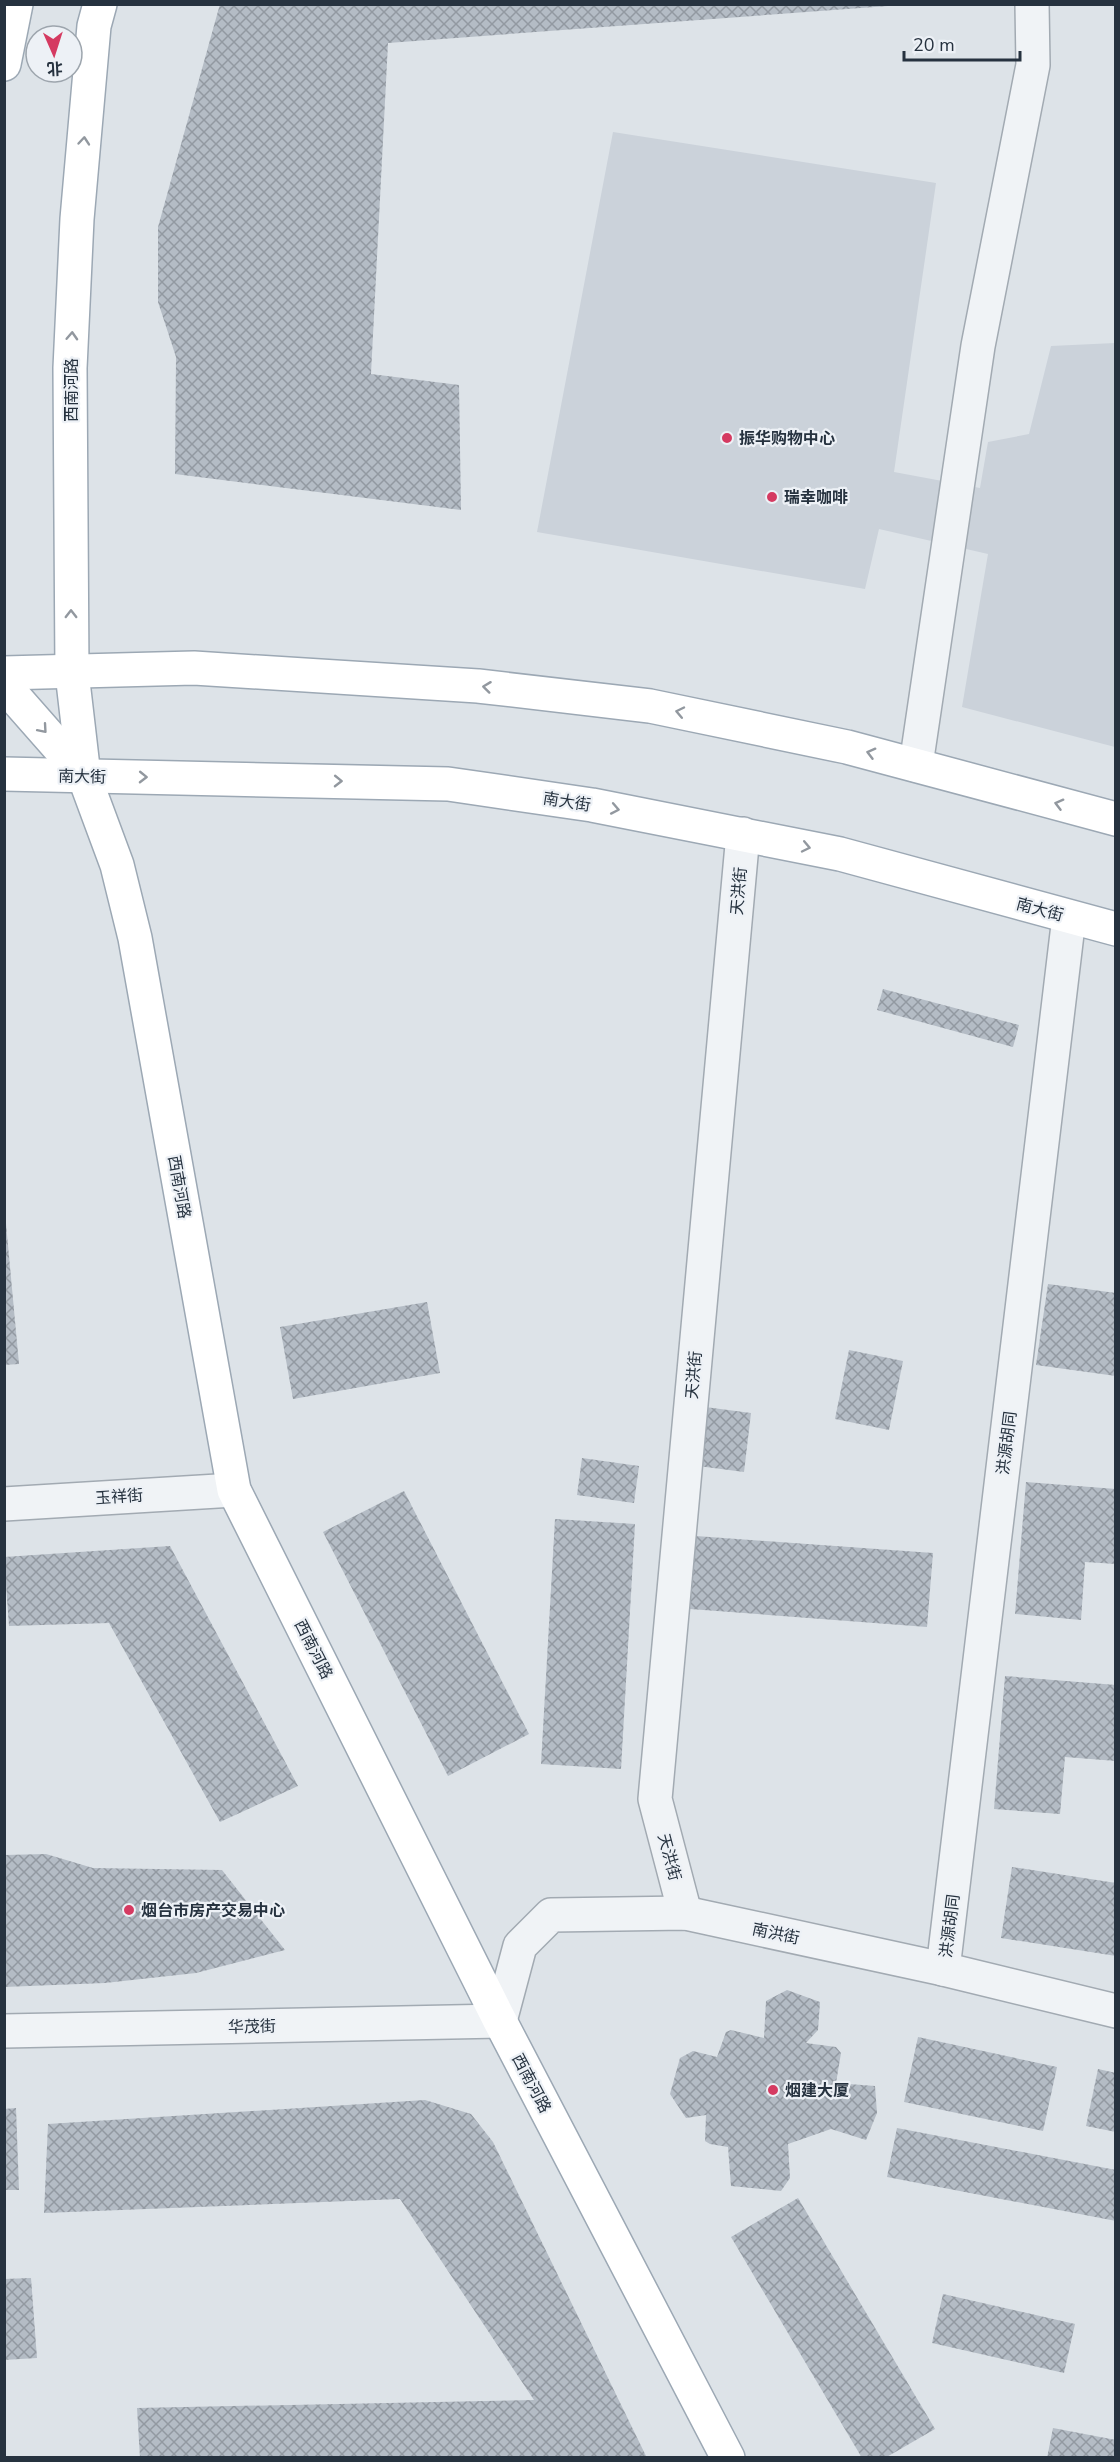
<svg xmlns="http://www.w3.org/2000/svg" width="1120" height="2462" viewBox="0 0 1120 2462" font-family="'Nunito Sans','Noto Sans SC',sans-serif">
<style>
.built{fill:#cbd2da}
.building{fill:url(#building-cross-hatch)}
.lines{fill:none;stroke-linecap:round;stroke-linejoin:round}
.minor-casing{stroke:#a2aab2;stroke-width:36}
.major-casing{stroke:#9ca8b4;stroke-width:36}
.minor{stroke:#f0f3f6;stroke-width:33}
.major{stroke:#fff;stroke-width:33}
.oneway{stroke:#92989f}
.poi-dot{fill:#d53a61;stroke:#edf1f6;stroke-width:2}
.labels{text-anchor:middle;stroke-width:4.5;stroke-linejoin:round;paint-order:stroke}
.street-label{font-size:16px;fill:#26323f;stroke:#edf1f6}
.poi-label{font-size:16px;font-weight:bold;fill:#26323f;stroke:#edf1f6;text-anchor:start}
</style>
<defs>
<pattern id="building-cross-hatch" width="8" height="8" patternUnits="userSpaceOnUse" patternTransform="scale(1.5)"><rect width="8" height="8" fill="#b4bcc5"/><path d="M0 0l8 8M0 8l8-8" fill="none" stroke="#9299a1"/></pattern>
</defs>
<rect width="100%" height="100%" fill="#dde3e8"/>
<polygon class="built" points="613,132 936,183 894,472 980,488 988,442 1029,434 1051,346 1115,343 1115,747 962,707 988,554 879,529 865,589 537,532"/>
<g class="building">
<polygon points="220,4 888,4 888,6 388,43 371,374 459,385 461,510 175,474 176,357 158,302 158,227"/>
<polygon points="883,989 1019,1025 1013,1047 877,1010"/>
<polygon points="4,1202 19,1364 4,1365"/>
<polygon points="1048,1284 1116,1293 1116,1376 1036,1365"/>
<polygon points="427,1302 440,1373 293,1399 280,1327"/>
<polygon points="849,1350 903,1361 889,1430 835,1419"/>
<polygon points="705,1407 751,1413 744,1472 698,1466"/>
<polygon points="582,1458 639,1466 634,1503 577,1495"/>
<polygon points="1026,1482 1116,1489 1116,1564 1085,1562 1081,1620 1015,1614"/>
<polygon points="404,1491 529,1734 448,1776 323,1532"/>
<polygon points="555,1519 635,1524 621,1769 541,1764"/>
<polygon points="696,1536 933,1553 927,1627 690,1609"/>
<polygon points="170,1546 298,1786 220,1822 109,1623 9,1626 4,1557"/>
<polygon points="1005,1676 1116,1685 1116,1761 1065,1757 1060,1814 994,1809"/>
<polygon points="46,1854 93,1868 222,1870 285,1950 196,1973 105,1983 4,1987 4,1855"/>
<polygon points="1012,1867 1116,1883 1116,1956 1001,1938"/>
<polygon points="787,1990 820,2002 818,2030 806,2043 836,2047 841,2053 836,2083 875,2086 877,2113 866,2140 831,2129 788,2144 790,2178 781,2191 731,2186 728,2147 710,2144 705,2141 706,2115 686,2118 670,2094 680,2058 693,2051 717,2057 726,2032 731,2030 764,2038 766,2001"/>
<polygon points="918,2037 1057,2067 1043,2131 904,2102"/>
<polygon points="1098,2069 1116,2073 1116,2132 1086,2126"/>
<polygon points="425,2100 471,2114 493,2142 647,2458 140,2458 137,2408 534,2400 400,2199 44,2213 48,2124"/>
<polygon points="16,2108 19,2190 4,2190 4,2109"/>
<polygon points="897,2128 1116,2170 1116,2221 887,2177"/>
<polygon points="798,2198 935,2429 885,2458 862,2458 731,2237"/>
<polygon points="31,2278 37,2358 4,2360 4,2279"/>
<polygon points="943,2294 1075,2324 1064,2373 932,2343"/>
<polygon points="1053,2428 1116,2440 1116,2458 1047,2458"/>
</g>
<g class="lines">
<defs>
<g id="minor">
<polyline points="916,765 978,346 1033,65 1032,4"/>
<polyline points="4,1504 234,1490"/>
<polyline points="685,1913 655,1799 743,834"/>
<polyline points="943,1969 1069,917"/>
<polyline points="4,2031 500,2021 520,1946 551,1915 685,1913 943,1969 1116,2011"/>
</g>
<g id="major">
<polyline points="100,4 94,26 77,219 70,368 72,673 84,776 117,865 135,938 234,1490 500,2021 728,2458"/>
<polyline points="4,64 16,4"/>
<polyline points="4,673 194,668 478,686 650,706 847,747 1116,819"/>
<polyline points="4,685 84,776"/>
<polyline points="4,774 448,784 592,805 840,854 1116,929"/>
</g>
</defs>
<use href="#minor" class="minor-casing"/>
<use href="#major" class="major-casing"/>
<use href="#minor" class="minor"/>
<use href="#major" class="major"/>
</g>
<defs><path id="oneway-chevron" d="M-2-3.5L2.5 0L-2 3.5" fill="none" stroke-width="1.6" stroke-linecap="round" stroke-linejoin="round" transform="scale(1.5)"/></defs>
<g class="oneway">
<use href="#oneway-chevron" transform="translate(84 141) rotate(-85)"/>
<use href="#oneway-chevron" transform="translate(72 336) rotate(-87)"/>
<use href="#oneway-chevron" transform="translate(71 614) rotate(-90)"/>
<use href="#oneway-chevron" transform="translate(487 687) rotate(-173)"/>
<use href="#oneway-chevron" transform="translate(680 712) rotate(-168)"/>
<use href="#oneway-chevron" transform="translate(43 729) rotate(49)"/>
<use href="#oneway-chevron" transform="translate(871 753) rotate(-165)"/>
<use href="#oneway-chevron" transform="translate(143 777) rotate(1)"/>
<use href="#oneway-chevron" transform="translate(338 781) rotate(1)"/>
<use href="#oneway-chevron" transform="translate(1059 804) rotate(-165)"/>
<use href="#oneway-chevron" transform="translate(615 809) rotate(11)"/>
<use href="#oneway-chevron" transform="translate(806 847) rotate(12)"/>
</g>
<g class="poi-dot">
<circle cx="727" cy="438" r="6"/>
<circle cx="772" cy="497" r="6"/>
<circle cx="129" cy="1910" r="6"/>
<circle cx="773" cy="2090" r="6"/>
</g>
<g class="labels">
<g class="street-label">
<text transform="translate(71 390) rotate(-90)" y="6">西南河路</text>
<text transform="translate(82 776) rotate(1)" y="6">南大街</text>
<text transform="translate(567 801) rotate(9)" y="6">南大街</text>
<text transform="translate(738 891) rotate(-85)" y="6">天洪街</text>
<text transform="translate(1040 909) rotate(15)" y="6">南大街</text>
<text transform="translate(180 1187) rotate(80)" y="6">西南河路</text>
<text transform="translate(693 1375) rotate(-85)" y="6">天洪街</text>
<text transform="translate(1006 1443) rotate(-83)" y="6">洪源胡同</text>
<text transform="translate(119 1496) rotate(-4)" y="6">玉祥街</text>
<text transform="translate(314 1649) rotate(63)" y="6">西南河路</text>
<text transform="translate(670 1857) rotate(75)" y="6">天洪街</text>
<text transform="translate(949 1926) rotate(-83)" y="6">洪源胡同</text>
<text transform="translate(776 1933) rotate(12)" y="6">南洪街</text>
<text transform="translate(252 2026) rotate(-1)" y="6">华茂街</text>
<text transform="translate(532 2083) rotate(62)" y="6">西南河路</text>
</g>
<g class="poi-label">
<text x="739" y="444">振华购物中心</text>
<text x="784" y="503">瑞幸咖啡</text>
<text x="141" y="1916">烟台市房产交易中心</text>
<text x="785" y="2096">烟建大厦</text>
</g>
</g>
<rect width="1120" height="2462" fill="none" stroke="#26323f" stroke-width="12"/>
<g transform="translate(54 54) rotate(177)"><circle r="28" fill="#edf1f6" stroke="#9da5ad" stroke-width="1.5"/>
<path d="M0-4.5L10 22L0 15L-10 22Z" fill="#d53a61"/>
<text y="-9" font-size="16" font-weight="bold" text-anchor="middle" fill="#26323f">北</text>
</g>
<path d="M904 51v9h116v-9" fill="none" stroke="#26323f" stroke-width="3"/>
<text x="913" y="51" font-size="18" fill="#26323f" stroke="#edf1f6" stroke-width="4.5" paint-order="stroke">20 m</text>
</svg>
